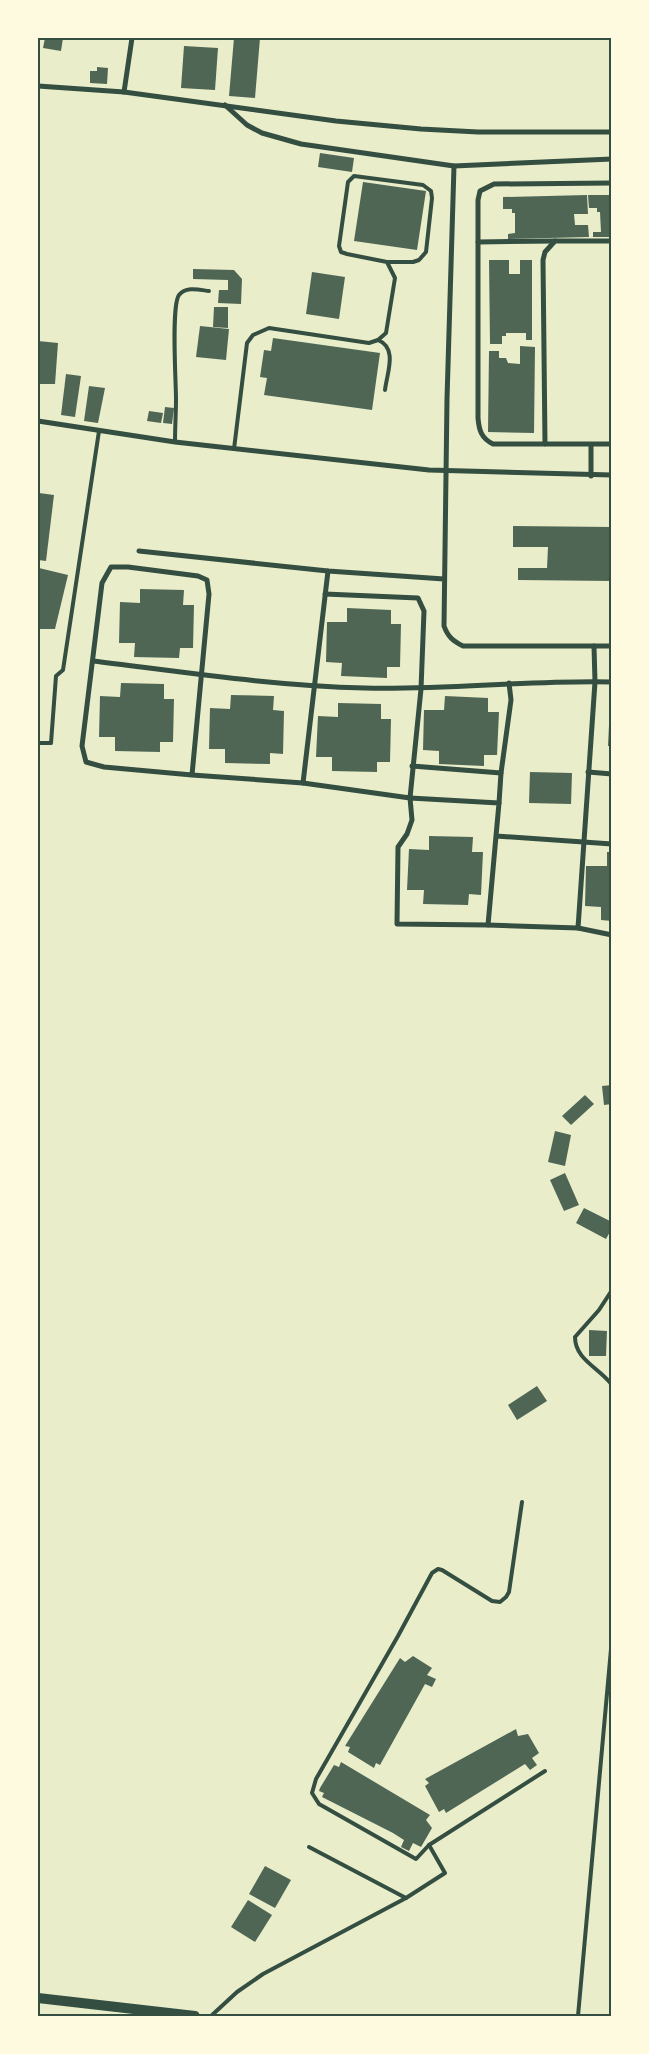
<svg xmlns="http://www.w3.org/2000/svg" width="649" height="2054" viewBox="0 0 649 2054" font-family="Quicksand,sans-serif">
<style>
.building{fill:#4f6655}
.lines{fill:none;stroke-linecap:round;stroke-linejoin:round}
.service{stroke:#344e41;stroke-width:4}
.minor{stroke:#344e41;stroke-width:5}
.secondary{stroke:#344e41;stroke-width:10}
.neatline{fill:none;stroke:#344e41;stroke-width:2}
</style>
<rect width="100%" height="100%" fill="#e9edc9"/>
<g class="building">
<polygon points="45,38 63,38 61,51 43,48"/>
<polygon points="234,38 260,38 255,98 229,96"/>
<polygon points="184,46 218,48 215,90 181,88"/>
<polygon points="97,67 108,68 107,84 90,83 90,71 97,71"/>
<polygon points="320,153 354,158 352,172 318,167"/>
<polygon points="363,182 426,191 417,250 354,241"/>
<polygon points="587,195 588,214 574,214 575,225 588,225 589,237 508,239 508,234 515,233 515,213 512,213 512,209 503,209 503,197"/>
<polygon points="588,195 612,195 612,237 593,237 593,232 601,232 600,212 597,212 597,208 589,208"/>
<polygon points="489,260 509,260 509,274 520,274 520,260 532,260 532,340 526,340 526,333 506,333 506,336 502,336 502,344 490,344"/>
<polygon points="193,269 234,270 242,279 241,304 218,303 219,290 228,290 228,280 193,279"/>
<polygon points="312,272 345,277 339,319 306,314"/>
<polygon points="214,307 228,307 228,328 213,327"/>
<polygon points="200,326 229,329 226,360 196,357"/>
<polygon points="273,338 380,353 372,410 264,395 267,378 260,377 264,350 271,351"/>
<polygon points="38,341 58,343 55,384 38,384"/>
<polygon points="520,346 535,347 534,433 488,432 489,351 499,351 499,358 506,358 508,363 520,364"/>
<polygon points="66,374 81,376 75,417 61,415"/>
<polygon points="89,386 105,388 98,423 84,421"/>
<polygon points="165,407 174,408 172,424 163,423"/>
<polygon points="149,411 163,413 161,423 147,421"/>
<polygon points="39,493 54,495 46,561 38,560"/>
<polygon points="513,526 612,527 612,581 518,580 518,568 547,568 548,547 513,547"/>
<polygon points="39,568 68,575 55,629 38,629"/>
<polygon points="140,589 184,590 183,605 194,605 193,648 180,648 179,658 134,657 135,643 119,643 120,602 140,603"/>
<polygon points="347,608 391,610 391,624 401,624 400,667 387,667 387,678 341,676 342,663 326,662 327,622 347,622"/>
<polygon points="121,683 164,684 164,699 174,699 173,742 160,742 160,752 115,751 115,737 99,737 100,696 120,697"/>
<polygon points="231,695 274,696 273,710 284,711 283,754 270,753 270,764 225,763 225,749 209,749 210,708 230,709"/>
<polygon points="445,696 488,698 488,712 499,712 497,755 484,755 484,766 439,764 439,751 423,750 424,710 444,710"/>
<polygon points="338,703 381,704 381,719 391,719 390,762 377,762 377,772 332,771 332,757 316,757 318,716 338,717"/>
<polygon points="610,705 612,705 612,746 608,746"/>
<polygon points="530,772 572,773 571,804 529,803"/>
<polygon points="429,836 473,837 472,852 483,852 481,895 469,894 468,905 423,904 424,890 407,890 409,849 429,850"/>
<polygon points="607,852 612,852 612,921 601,920 601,907 585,906 586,866 607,866"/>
<polygon points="612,1085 612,1104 604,1105 602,1086"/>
<polygon points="585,1095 594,1104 571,1125 562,1116"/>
<polygon points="555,1131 571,1135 565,1166 548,1162"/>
<polygon points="565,1173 579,1205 564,1211 550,1180"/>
<polygon points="584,1208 612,1222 612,1228 606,1239 576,1223"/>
<polygon points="589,1330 607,1331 606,1356 589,1356"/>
<polygon points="537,1386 547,1401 517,1420 508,1405"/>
<polygon points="413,1656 432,1668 427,1675 436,1679 432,1687 425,1684 380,1765 376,1763 374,1768 348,1752 350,1747 345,1746 400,1658 405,1662"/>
<polygon points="516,1729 518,1736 528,1734 539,1753 532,1758 537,1765 530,1770 525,1764 446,1813 444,1809 439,1812 425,1786 429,1783 425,1779"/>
<polygon points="341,1762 430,1815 426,1820 432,1828 421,1847 413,1843 409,1851 401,1847 404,1840 393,1833 322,1797 324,1793 319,1791 320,1788 334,1765 339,1767"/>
<polygon points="265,1866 291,1880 275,1908 249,1894"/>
<polygon points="248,1900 272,1915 255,1942 231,1927"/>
</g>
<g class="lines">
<g class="service">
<path d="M378 340C398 348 387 373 385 390"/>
<path d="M175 442C175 427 176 413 176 399 176 381 171 306 179 295 186 286 200 290 209 291"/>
<polyline points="234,449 247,343 253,335 269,328 369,343 378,340 386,333 395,278 387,262 347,254 341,252 339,246 348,182 354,176 423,185 431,191 432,198 426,252 419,260 413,262 387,262"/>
<polyline points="38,743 51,743 56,676 63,670 99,431"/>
<path d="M612 1290 599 1310 575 1337C575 1360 600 1368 612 1385"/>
<polyline points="522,1502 509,1592 506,1597 500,1602 492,1601 442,1570 438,1569 432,1573 398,1636 316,1779 312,1793 319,1804 416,1859 429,1845 545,1771"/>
<polyline points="309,1847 406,1898"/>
<polyline points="211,2016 237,1992 263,1974 406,1898 445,1873 429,1845"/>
<polyline points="578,2016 612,1638"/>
</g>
<g class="minor">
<polyline points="38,86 124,92 336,121 421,129 478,132 612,132"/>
<polyline points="124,92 132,38"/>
<polyline points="225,105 247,125 262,133 301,144 454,166 612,159"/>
<path d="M454 166 447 399 444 626C448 637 453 641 463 646H612"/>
<path d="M612 183 494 184 480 191 478 200V418C479 430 481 438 493 444H612"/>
<polyline points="478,242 555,241"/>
<polyline points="38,421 175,442 429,470 612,475"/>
<polyline points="545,444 543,260 545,252 555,241 612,241"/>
<polyline points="591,476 591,445"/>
<polyline points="139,551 328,571 444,579"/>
<polyline points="594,646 595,682 578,928 612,935"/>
<path d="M93 661C183 672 274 686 365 688 447 690 529 680 612 682"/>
<polyline points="412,766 501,773 511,700 509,683"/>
<polyline points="588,772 612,774"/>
<polyline points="192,775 104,767 86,762 82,746 102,583 111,567 128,567 198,576 207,580 209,594 192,775 303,783 410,798 421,689 424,611 418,598 325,594"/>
<polyline points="303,783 328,571"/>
<polyline points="499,803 501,773"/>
<polyline points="496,836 499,803 410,798 412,820 407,834 398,847 397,924 488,925 496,836 612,844"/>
<polyline points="488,925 578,928"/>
</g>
<polyline class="secondary" points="38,1998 195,2016"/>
</g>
<rect width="649" height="2054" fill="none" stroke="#fefae0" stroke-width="78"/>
<rect x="39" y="39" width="571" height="1976" class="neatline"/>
</svg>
